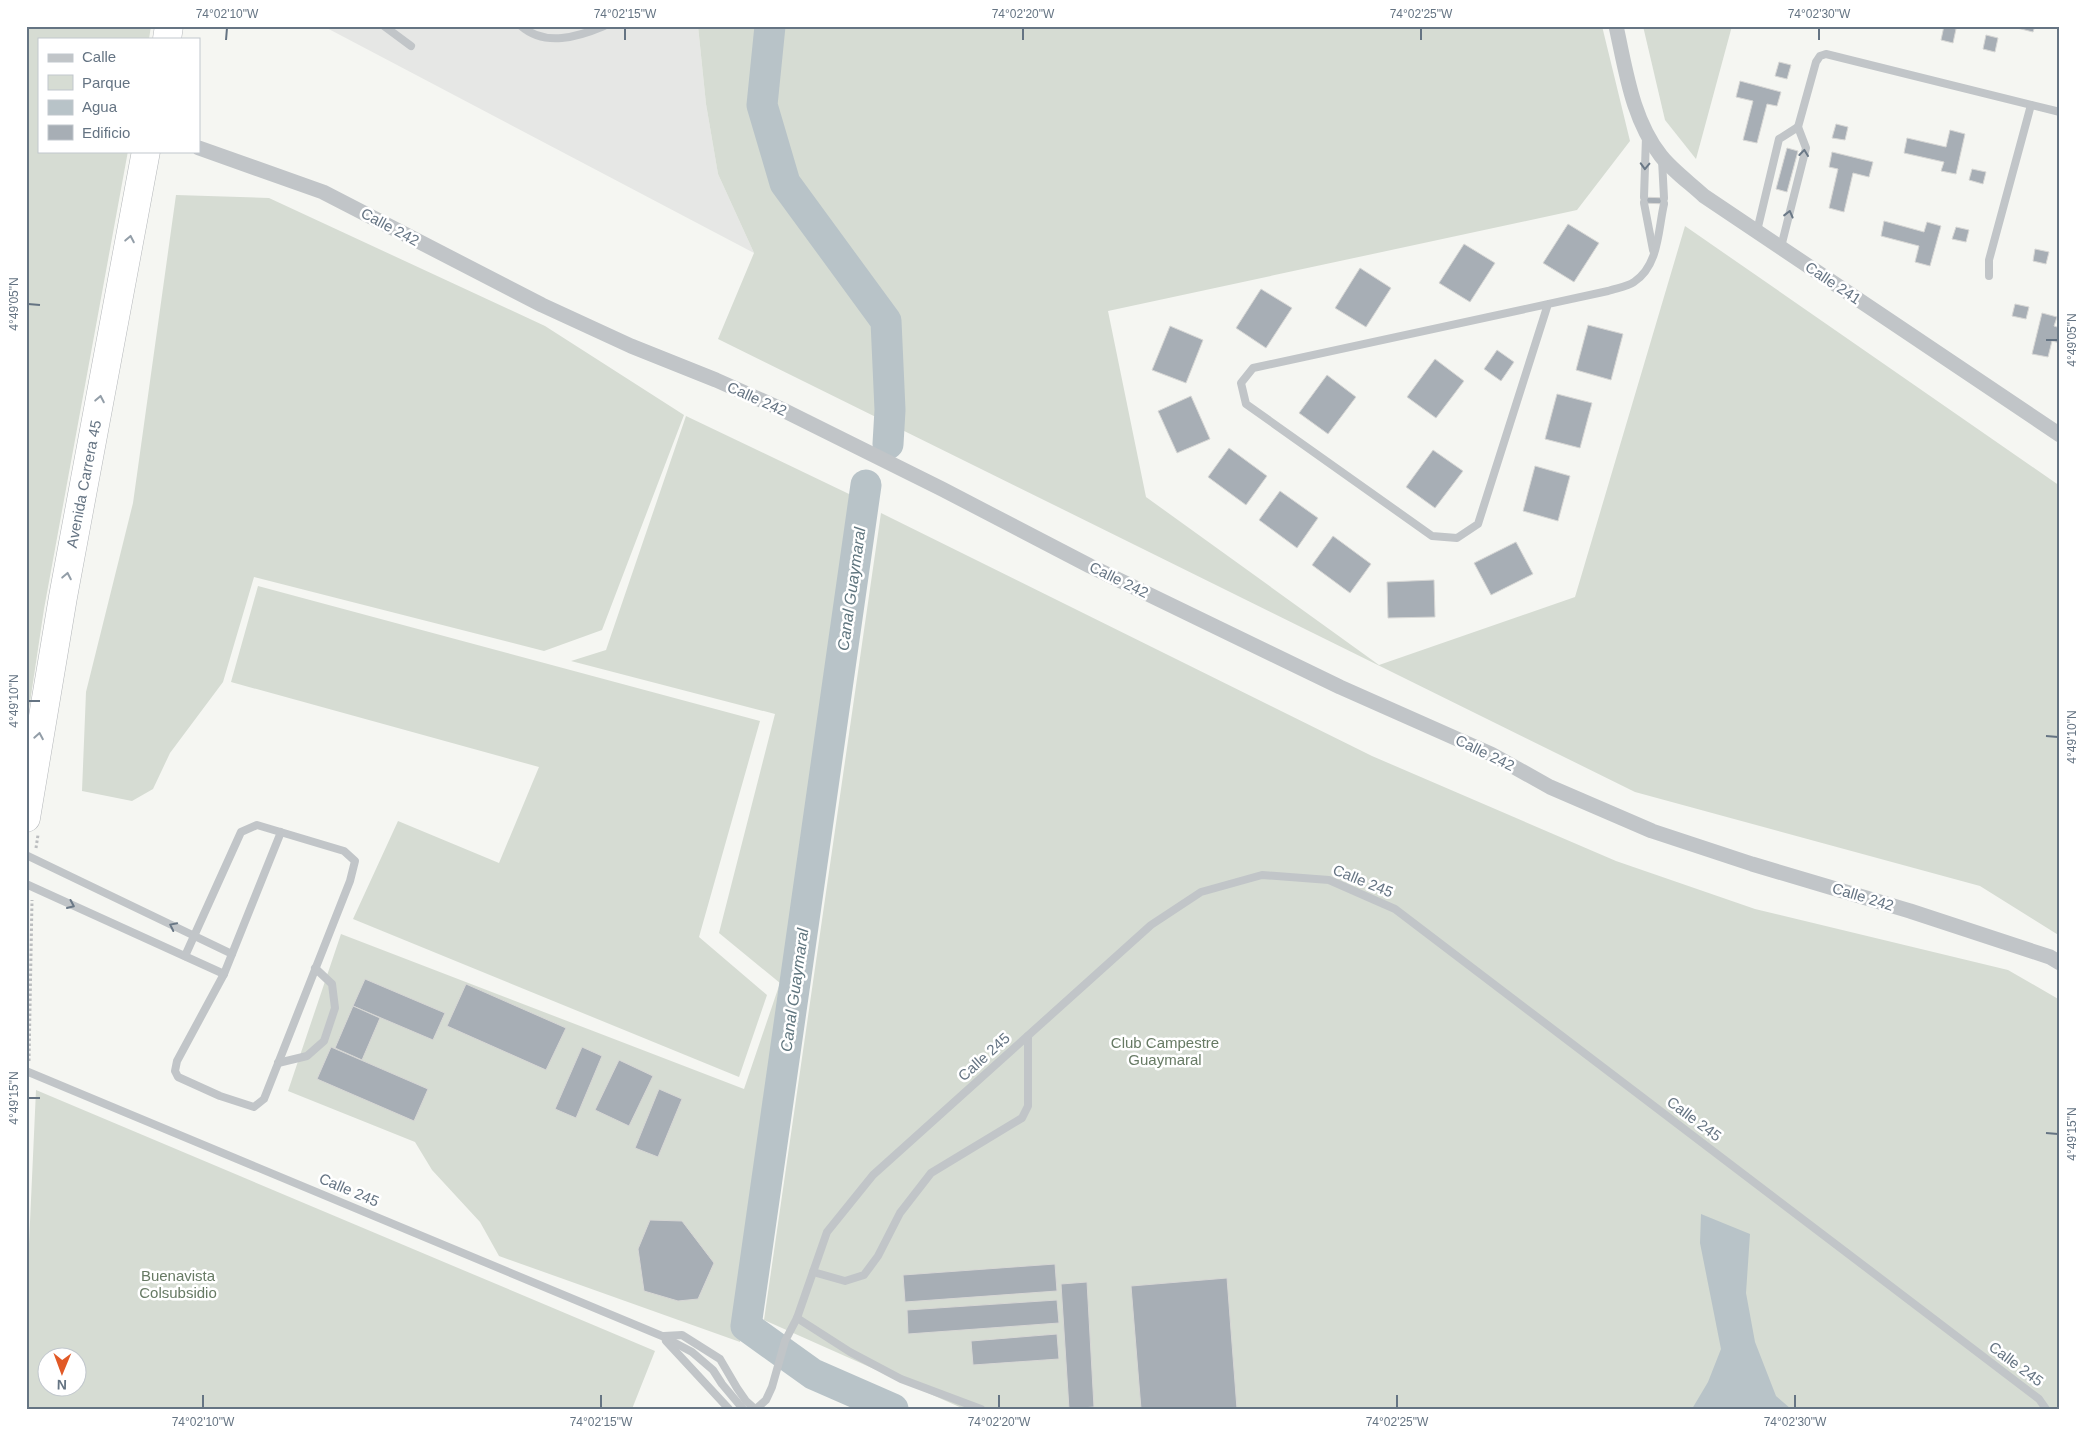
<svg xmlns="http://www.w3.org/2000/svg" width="2086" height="1435" viewBox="0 0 2086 1435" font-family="Arial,sans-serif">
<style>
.built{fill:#e6e7e5}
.green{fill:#d6dcd3;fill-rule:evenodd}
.water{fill:#b8c3c8}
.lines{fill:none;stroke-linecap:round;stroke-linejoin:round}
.river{stroke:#b8c3c8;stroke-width:31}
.building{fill:#a7aeb5;stroke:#d7d7d5}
.highway-casing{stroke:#b4b7ba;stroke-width:29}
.path{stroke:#bbbdbf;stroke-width:3;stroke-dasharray:2.5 2.5;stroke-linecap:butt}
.lane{stroke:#c1c5c8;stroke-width:8}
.street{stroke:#c1c5c8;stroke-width:15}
.highway{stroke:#fff;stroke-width:28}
.oneway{stroke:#6a7886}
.oneway2{stroke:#939ea8}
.ticks{fill:none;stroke:#657483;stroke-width:2}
.labels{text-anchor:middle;stroke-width:5;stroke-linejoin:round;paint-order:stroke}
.street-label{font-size:15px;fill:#657483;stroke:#fff}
.park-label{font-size:15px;fill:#677a64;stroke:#fff}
.water-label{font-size:16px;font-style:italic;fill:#60767f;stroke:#fff}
.neatline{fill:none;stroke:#657483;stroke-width:2}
.ticks-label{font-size:12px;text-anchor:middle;fill:#657483}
</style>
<rect width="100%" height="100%" fill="#f5f6f2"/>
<polygon class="built" points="323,26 698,26 706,104 718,174 754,253"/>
<g class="green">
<polygon points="26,26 151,26 149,39 39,39 39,151 128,151 44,609 26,729"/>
<polygon points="698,26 1602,26 1630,141 1577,210 1108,311 1146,497 1379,665 1575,597 1685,226 2060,486 2060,936 1980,886 1635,792 718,339 754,253 718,174 706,104"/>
<polygon points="1643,26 1732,26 1696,159 1665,120"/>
<polygon points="176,195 269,198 545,326 684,415 602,630 544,651 254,577 223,682 170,753 153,789 132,801 82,791 86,692 133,503"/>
<polygon points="686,416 872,505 740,1342 499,1256 480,1222 432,1170 415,1142 288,1091 341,934 744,1089 780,983 719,933 775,714 571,661 606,650"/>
<polygon points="881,513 1372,756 1616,861 1755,909 2008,970 2060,1000 2060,1409 964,1409 764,1320"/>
<polygon points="258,586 760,721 699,937 767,995 739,1077 353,919 398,821 499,863 539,767 231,682"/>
<path d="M36 1090 655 1351 632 1409H26V1310ZM48 1358H78V1388H48Z"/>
</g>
<polygon class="water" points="1701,1214 1750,1234 1746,1293 1755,1342 1776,1396 1791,1409 1692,1409 1708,1382 1721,1349 1700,1243"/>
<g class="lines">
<g class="river">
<polyline points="770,26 762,105 785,183 886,321 890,410 888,444"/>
<polyline points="866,485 746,1326 813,1374 893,1409"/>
</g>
</g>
<g class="building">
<polygon points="1944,26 1956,29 1953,43 1941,40"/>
<polygon points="2009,26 2035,26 2033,32"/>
<polygon points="1986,35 1998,38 1995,52 1983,49"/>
<polygon points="1779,62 1791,65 1787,79 1775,76"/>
<polygon points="1740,81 1781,92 1777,106 1767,104 1757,143 1743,140 1753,101 1736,97"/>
<polygon points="1836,124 1848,127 1845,140 1832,138"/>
<polygon points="1950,130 1965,134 1956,174 1941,171 1944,162 1904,153 1907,138 1946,147"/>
<polygon points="1787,148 1798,151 1787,192 1776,189"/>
<polygon points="1832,152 1873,162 1869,177 1853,173 1844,212 1829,208 1838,169 1829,167"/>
<polygon points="1972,169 1986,172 1983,184 1969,180"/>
<polygon points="1641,197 1667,198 1667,204 1641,203"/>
<polygon points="1884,221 1924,232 1927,222 1941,226 1930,266 1915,262 1919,246 1881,236"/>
<polygon points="1568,224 1599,243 1574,282 1543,263"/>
<polygon points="1956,227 1969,230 1966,242 1952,239"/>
<polygon points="1464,244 1495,263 1470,302 1439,283"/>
<polygon points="2035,249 2049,252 2046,264 2033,261"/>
<polygon points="1360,268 1391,288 1366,327 1335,308"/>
<polygon points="1261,289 1292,308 1266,348 1236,328"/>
<polygon points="2015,304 2029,307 2026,319 2012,316"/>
<polygon points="2042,313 2057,317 2054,326 2060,328 2060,343 2052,341 2048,357 2032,354"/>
<polygon points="1588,325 1623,334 1611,380 1576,370"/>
<polygon points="1170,326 1203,340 1186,383 1152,370"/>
<polygon points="1497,350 1514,362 1501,381 1484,369"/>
<polygon points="1435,359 1464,381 1436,418 1407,397"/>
<polygon points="1327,375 1356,397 1328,434 1299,413"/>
<polygon points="1557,394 1592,403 1580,448 1545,439"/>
<polygon points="1191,396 1210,439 1177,453 1158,411"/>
<polygon points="1229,448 1267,476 1246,505 1208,477"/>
<polygon points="1433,450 1463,471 1435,508 1406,487"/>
<polygon points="1535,466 1570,476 1558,521 1523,511"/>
<polygon points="1280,491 1318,518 1297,548 1259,520"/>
<polygon points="1333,536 1371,564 1350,593 1312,565"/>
<polygon points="1516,542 1533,574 1491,595 1474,563"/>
<polygon points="1434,580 1435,617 1388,618 1387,582"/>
<polygon points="365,979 445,1013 433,1040 353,1006"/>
<polygon points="466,984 566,1028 546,1070 447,1026"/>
<polygon points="353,1006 380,1018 362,1060 335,1048"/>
<polygon points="331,1047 428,1089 414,1121 317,1079"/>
<polygon points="582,1047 602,1056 576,1118 555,1109"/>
<polygon points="619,1060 653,1076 629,1126 595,1110"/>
<polygon points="659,1089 682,1099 658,1157 635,1148"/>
<polygon points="650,1220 682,1221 714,1263 698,1299 678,1301 644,1291 638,1249"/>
<polygon points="1055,1264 1057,1291 905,1302 903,1275"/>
<polygon points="1227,1278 1237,1409 1141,1409 1131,1286"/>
<polygon points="1087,1282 1094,1407 1069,1409 1061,1284"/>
<polygon points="1057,1300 1059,1323 908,1334 907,1310"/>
<polygon points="1057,1334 1059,1359 973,1365 971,1341"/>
</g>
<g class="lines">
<defs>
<g id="highway">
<polyline points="167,39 169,26"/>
<polyline points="26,818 63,597 146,151"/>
</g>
</defs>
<use href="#highway" class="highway-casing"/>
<g class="path">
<polyline points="36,848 38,835"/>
<polyline points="29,1061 32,900"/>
</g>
<g class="lane">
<polyline points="384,26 411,46"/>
<path d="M521 26C545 47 578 37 604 26"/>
<polyline points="1662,160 1664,198"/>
<polyline points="1644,197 1646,137"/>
<polyline points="1644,203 1653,250"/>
<polyline points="1757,231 1779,139 1798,127"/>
<polyline points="1781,247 1806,148 1798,127 1816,62 1820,56 1826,54 2060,112"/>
<polyline points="1989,276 1989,260 2031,105"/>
<path d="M1548 304 1478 524 1457 538 1432 536 1246 404 1241 383 1253 368 1608 291C1616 288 1627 287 1634 282 1659 266 1658 230 1664 204"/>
<polyline points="26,855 232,954"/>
<polyline points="26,884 224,974"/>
<polyline points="185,956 241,832 257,825 344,851 355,861 350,881 264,1099 254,1107 220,1096 178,1077 175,1071 177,1061 224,974 281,832"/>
<polyline points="278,1063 307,1056 324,1041 335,1008 332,984 315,968"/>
<polyline points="26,1071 662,1336 692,1352 713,1370 722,1384 743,1409"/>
<polyline points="813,1272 845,1281 864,1275 878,1256 900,1213 931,1173 1022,1118 1028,1106 1028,1036"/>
<polyline points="797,1318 850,1352 901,1379 981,1409"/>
<polyline points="664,1336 682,1335 720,1359 737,1388 746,1401 755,1409"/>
<polyline points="666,1341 729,1409"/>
<polyline points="756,1409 766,1400 772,1387 785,1341 797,1318 827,1232 873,1175 1151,925 1201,892 1262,875 1329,880 1395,909 2039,1399 2046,1409"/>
</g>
<g class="street">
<path d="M1616 26C1626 71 1632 119 1661 156 1673 171 1690 183 1704 196L2060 435"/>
<polyline points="199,148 323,192 542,305 631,346 716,380 779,408 942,489 1090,566 1340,687 1491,754 1550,787 1652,831 1752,864 1910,911 2050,957 2060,963"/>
</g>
<use href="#highway" class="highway"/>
</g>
<defs><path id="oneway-chevron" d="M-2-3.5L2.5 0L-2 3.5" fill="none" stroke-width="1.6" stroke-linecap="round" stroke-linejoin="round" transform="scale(1.25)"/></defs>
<g class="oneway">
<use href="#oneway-chevron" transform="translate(1804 153) rotate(-83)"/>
<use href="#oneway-chevron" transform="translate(1645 166) rotate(92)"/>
<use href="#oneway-chevron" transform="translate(1789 214) rotate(-76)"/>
<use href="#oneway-chevron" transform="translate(71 905) rotate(24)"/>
<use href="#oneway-chevron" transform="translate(173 926) rotate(-154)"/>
</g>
<g class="oneway2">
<use href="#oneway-chevron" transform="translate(130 239) rotate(-79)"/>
<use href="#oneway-chevron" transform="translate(100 399) rotate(-79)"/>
<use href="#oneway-chevron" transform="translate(67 576) rotate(-79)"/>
<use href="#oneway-chevron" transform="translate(39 736) rotate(-80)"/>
</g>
<path class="ticks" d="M226 40 227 28M625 40V28M1023 40V28M1421 40V28M1819 40V28M28 304 40 305M2046 340H2058M28 701H40M2046 736 2058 737M28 1098H40M2046 1133 2058 1134M203 1408V1395M601 1408V1395M999 1408V1395M1397 1408V1395M1795 1408V1395"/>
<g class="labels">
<g class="street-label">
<text transform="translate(390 227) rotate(28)" y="5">Calle 242</text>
<text transform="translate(1833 283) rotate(34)" y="5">Calle 241</text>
<text transform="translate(757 399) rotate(24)" y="5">Calle 242</text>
<text transform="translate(84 484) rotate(-79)" y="5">Avenida Carrera 45</text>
<text transform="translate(1119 580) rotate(26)" y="5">Calle 242</text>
<text transform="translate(1485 753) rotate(26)" y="5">Calle 242</text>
<text transform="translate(1363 881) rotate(22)" y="5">Calle 245</text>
<text transform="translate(1863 897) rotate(17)" y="5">Calle 242</text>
<text transform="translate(984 1057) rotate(-42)" y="5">Calle 245</text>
<text transform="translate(1694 1119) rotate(37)" y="5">Calle 245</text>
<text transform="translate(349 1190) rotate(23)" y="5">Calle 245</text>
<text transform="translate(2016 1364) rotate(37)" y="5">Calle 245</text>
</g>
<g class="park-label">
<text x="1165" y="1048">Club Campestre<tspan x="1165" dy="17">Guaymaral</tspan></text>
<text x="178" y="1281">Buenavista<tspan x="178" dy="17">Colsubsidio</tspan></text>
</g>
<g class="water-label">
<text transform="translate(851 589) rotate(-82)" y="6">Canal Guaymaral</text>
<text transform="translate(794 990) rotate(-82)" y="6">Canal Guaymaral</text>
</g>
</g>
<rect width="2086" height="1435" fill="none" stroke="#ffffff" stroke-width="55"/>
<rect x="38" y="38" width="162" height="115" fill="#ffffff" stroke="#c1c7cd"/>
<rect x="48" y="54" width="25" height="8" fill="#c1c5c8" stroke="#c1c7cd"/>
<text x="82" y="62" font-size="15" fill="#657483">Calle</text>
<rect x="48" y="75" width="25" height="15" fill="#d6dcd3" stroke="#c1c7cd"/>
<text x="82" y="88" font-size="15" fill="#657483">Parque</text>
<rect x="48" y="100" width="25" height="15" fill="#b8c3c8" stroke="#c1c7cd"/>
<text x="82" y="112" font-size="15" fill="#657483">Agua</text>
<rect x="48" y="125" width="25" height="15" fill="#a7aeb5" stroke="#c1c7cd"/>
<text x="82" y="138" font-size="15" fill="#657483">Edificio</text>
<g transform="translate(62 1372) rotate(181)"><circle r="24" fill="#ffffff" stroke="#c1c7cd"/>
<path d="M0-4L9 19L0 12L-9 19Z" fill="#e15926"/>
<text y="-8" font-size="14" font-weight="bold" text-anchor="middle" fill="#657483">N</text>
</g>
<rect x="28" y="28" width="2030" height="1380" class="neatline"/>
<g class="ticks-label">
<text x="227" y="18">74°02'10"W</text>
<text x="625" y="18">74°02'15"W</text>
<text x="1023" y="18">74°02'20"W</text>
<text x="1421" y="18">74°02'25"W</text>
<text x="1819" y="18">74°02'30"W</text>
<text transform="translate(14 304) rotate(-90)" y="4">4°49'05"N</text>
<text transform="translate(2072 340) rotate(-90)" y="4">4°49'05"N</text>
<text transform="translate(14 701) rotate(-90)" y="4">4°49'10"N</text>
<text transform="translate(2072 737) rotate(-90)" y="4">4°49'10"N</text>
<text transform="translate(14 1098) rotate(-90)" y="4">4°49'15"N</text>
<text transform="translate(2072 1134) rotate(-90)" y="4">4°49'15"N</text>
<text x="203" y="1426">74°02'10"W</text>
<text x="601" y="1426">74°02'15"W</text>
<text x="999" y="1426">74°02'20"W</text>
<text x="1397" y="1426">74°02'25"W</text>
<text x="1795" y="1426">74°02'30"W</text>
</g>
</svg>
